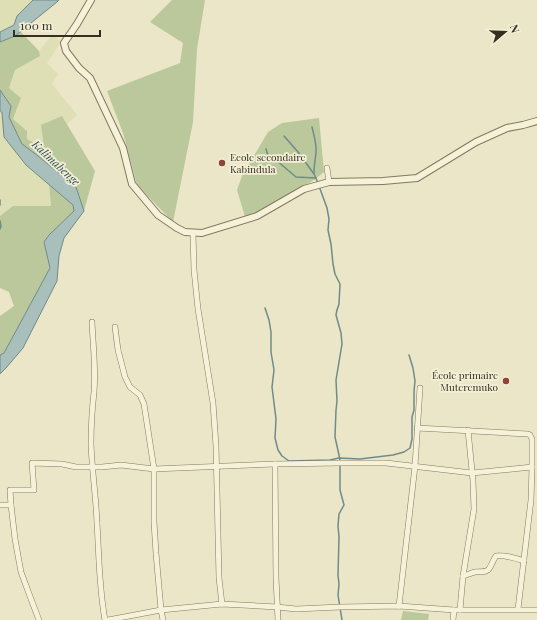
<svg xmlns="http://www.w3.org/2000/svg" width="537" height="620" viewBox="0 0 537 620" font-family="'Playfair Display',serif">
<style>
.farmland{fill:#dedfb5}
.green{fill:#bbc89c}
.water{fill:#a8bfbc;stroke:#6f8c8a}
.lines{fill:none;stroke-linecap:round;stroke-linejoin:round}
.stream{stroke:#6f8c8a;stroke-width:1.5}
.minor-casing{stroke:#84795e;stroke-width:6}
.tertiary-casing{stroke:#84795e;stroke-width:8}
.minor{stroke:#f6f2da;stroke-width:5}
.tertiary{stroke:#f6f2da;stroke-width:6}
.poi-dot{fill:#8e4334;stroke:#f2efd6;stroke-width:1.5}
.labels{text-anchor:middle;stroke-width:3.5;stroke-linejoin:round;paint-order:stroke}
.poi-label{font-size:10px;fill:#362f21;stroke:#f2efd6;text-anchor:start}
.water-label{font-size:11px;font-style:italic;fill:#315054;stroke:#f2efd6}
</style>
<rect width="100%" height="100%" fill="#eae6c7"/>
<g class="farmland">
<polygon points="0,0 33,0 17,16 14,25 0,32"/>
<polygon points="53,34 61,42 47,63 58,74 52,84 77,115 67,124 62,116 45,146 36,144 27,139 27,131 13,119 21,98 9,88 15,70 40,56 39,51"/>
<polygon points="0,110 26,165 49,184 51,206 13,206 0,216"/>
</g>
<g class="green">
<polygon points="172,0 205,0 197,49 193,122 173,222 137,185 123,133 107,91 180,63 183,43 150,22"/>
<polygon points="20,31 39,51 40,56 15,70 9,88 21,98 13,119 27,131 27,139 36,144 44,146 41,125 62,116 95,171 84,211 76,187 38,156 22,144 9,117 5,97 0,90 0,42 15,36"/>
<polygon points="319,118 324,172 314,180 246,220 237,190 242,176 268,132 282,123"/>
<polygon points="49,184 73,205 74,211 44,242 50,268 4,353 0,355 0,316 14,306 9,292 0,288 0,216 13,206 51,206"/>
<polygon points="403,611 429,614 428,620 401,620"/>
</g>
<g class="water">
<polygon points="33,0 59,0 57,2 15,36 0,42 0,32 14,25 17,16"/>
<polygon points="0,90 11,106 9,117 22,144 38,156 76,187 84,211 64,238 59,256 57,281 23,348 6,368 0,374 0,355 4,353 50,268 44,242 49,235 74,211 73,205 26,165 4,137 2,113 0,110"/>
</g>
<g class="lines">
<g class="stream">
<path d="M312 127C314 136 317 145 316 153 315 160 314 166 314 173"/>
<polyline points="284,136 298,152 314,174 318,183"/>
<polyline points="266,149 268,155 276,160 296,177 316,178"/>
<polyline points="319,186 327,208 329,219 328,230 331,244 333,264 335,274 340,284 339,304 337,310 336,315 341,333 342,344 336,380 337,401 336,410 335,437 339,455 340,461"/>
<polyline points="0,200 0,205"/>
<polyline points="0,221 1,226 0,229"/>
<polyline points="265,308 269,320 271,332 271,352 274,370 272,387 276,419 275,438 278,450 282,456 289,461 330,460 339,458 360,459 393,455 404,452 410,448 412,439 412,417 414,410 414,391 415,381 413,368 409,355"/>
<polyline points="340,465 340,490 344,505 339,514 338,526 339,537 338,575 339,584 338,595 342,620"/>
</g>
<defs>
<g id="minor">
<polyline points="327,168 329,182"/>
<polyline points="193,233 194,270 198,309 213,403 216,446 219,578 222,604"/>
<path d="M92 322C93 345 96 369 94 392 92 410 91 427 91 444 92 471 96 497 97 523 99 555 99 588 105 620"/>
<polyline points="115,327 118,350 125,377 130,387 140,395 144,404 154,469 154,522 156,553 161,610 163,620"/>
<polyline points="417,428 528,434 530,435 532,439 532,467 531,500 518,609"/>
<polyline points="275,464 276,578 278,620"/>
<polyline points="0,505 11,505"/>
<path d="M463 576C467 575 471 573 475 572 480 571 484 573 488 570 491 567 493 560 496 556 506 555 515 558 524 561"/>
<polyline points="399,606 415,466 420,388"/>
<polyline points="460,610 463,576 474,509 473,481 468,430"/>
<polyline points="39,620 31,599 21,572 15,539 11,505 10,490 34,490 32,463 62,464 76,467 102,467 121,465 154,469 275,464 340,463 386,463 472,473 532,467"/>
<polyline points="108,620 161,610 222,604 277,607 296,609 340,607 399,606 454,610 537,610"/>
<polyline points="453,620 454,610"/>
</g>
<polyline id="tertiary" points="91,0 77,24 64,43 66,51 79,68 90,78 123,148 132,184 158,215 177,228 185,232 202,233 257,216 304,189 329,182 383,181 417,178 476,142 507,128 523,125 537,121"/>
</defs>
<use href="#minor" class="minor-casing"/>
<use href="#tertiary" class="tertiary-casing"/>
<use href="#minor" class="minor"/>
<use href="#tertiary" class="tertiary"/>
</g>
<g class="poi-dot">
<circle cx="222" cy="163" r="4"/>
<circle cx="506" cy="381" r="4"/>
</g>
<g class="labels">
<g class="poi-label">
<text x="230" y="161">Ecole secondaire<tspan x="230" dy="12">Kabindula</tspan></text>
<text x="498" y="379" text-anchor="end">École primaire<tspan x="498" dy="12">Muteremuko</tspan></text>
</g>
<g class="water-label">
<text transform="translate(56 163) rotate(43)" y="4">Kalimabenge</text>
</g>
</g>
<g transform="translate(505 32) rotate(71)" stroke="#f2efd6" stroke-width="3" paint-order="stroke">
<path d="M0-3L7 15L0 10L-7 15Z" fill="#362f21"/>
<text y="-6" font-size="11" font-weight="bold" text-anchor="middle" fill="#362f21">N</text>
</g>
<path d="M14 30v6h86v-6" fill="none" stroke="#362f21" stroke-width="2"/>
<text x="20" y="30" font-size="12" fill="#362f21" stroke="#f2efd6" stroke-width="3" paint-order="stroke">100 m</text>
</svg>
